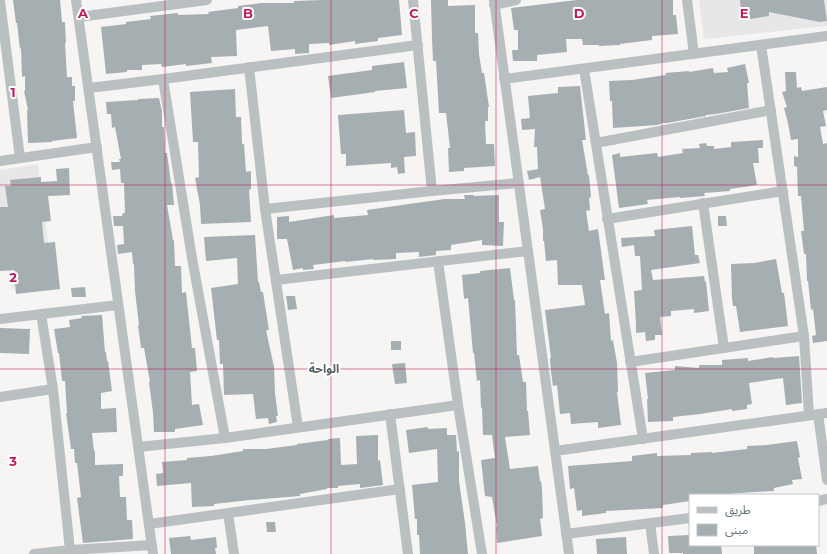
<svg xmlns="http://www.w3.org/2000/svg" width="827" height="554" viewBox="0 0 827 554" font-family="Montserrat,'Noto Sans Arabic',sans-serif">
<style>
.built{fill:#e6e7e6}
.building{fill:#a5aeb1}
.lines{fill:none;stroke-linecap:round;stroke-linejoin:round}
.street{stroke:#bac0c2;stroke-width:10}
.grid{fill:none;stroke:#c2185b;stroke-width:1;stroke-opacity:0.55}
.labels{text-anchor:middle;stroke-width:4;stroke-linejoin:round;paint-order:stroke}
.neighbourhood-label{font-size:12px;font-weight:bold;fill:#556267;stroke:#fff}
.grid-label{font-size:13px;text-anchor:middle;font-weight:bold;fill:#c2185b;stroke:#fff;stroke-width:4;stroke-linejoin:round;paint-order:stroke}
</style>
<rect width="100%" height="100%" fill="#f6f5f3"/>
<g class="built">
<polygon points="699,0 827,0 827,26 704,39"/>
<polygon points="38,164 53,282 12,289 5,257 0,258 0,170"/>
</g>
<g class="building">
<polygon points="13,0 60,0 62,22 65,22 66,43 65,43 67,77 72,77 72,86 75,86 75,101 73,101 77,138 52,141 52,142 28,143 27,110 28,110 24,91 25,91 25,76 22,77 21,48 20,49 17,23 16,23"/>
<polygon points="323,0 399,0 402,35 378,38 378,41 355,44 355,41 329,45 329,43 309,44 309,53 295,54 295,49 271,51 268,26 236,30 237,56 211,57 212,63 186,66 186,64 162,67 161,64 142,65 142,70 127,70 127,72 106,74 101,27 126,24 126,22 151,19 150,16 178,13 178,15 209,14 208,12 238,8 238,6 261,3 294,3 294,1"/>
<polygon points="431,0 448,0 448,6 475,5 475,33 478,33 479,54 482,73 484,73 489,107 488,107 488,121 485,121 486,144 494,144 495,166 464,168 464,171 449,172 448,148 450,148 446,113 439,113 436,61 433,61 432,38"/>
<polygon points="577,0 673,0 673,15 676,15 678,34 652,36 652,40 620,44 620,45 599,46 599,45 583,45 582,39 566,39 567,52 537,55 537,61 513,61 512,50 518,50 518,30 514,30 511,8"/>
<polygon points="740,0 824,0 827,21 820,22 769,12 769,16 750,19 749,10 741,11"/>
<polygon points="404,62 407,88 375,91 375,92 331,98 328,76 372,70 372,66"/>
<polygon points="745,64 749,83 747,83 749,108 716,114 706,115 706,116 667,123 661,123 661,124 657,125 613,128 612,101 610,101 609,81 632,80 666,75 665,73 689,71 689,72 713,68 714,73 728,72 727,68"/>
<polygon points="785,72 796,72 797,88 801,87 802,91 827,87 827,110 823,111 826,126 820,127 823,144 827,143 827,341 813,343 812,336 816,335 813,309 811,310 808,281 807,281 806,254 804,254 801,231 804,231 801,196 798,196 797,167 794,166 794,156 798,157 798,139 791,140 788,123 784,108 787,107 782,92 786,91"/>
<polygon points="580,86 586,140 582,140 588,175 589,175 591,197 589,198 590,210 586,211 589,231 598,229 605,280 600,280 605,314 609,313 611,341 613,340 617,363 618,392 617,392 621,425 598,428 598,422 571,424 570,413 560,414 557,385 553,386 551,372 550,358 551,358 545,310 585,305 582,285 558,285 557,260 546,261 544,241 543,241 543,229 540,210 545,209 540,177 529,180 527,171 538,169 537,147 534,147 535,129 522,130 521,119 530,118 528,96 558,93 558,87"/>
<polygon points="235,89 236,117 241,117 242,144 244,144 246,172 251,171 251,189 249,190 251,222 201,224 200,205 195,178 199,177 198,142 193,142 190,92"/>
<polygon points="159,98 162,111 162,127 164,127 165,153 167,153 171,183 172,183 174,205 167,205 173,240 174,240 175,266 181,266 182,293 186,292 192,348 195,348 197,371 190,372 192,405 199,404 203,425 175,429 175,432 154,432 153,413 149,382 150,382 144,348 141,348 138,325 139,325 135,291 134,264 133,264 132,252 118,254 117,245 124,244 123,226 114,226 113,216 122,216 123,213 125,213 124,183 121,183 120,169 112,170 111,162 120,162 119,159 121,159 115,127 112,128 111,114 107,114 106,102 138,100 138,99"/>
<polygon points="404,110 406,133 415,132 416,156 404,157 405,173 398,174 397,167 391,168 391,163 346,166 346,154 341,154 338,115"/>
<polygon points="763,140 763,148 758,148 759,163 753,163 757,185 730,189 730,191 704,193 705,196 680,198 680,197 647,200 648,204 619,208 612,155 620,153 620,157 657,153 658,157 683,153 682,149 700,148 699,144 706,143 707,146 714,146 714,149 731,147 731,142"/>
<polygon points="69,168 70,195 48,196 51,221 42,222 44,243 55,242 60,289 16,294 14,270 0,271 0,207 8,207 5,186 11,186 10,180 41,177 41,182 57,181 56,169"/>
<polygon points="464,195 474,195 474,196 499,195 499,222 504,222 503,246 482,245 482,240 451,245 451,250 436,251 436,255 419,257 419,252 396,253 396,259 373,260 373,259 345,262 345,261 313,265 314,269 303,270 303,268 293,270 287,239 277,239 277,217 289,216 289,222 334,215 334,218 368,215 367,210 416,203 445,199 465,199"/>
<polygon points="718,216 726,216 727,226 718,226"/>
<polygon points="692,226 695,255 698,255 700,263 651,270 653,280 704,276 705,282 706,281 709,311 694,313 694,309 671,311 671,316 660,317 662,335 655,335 655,340 646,341 645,332 636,333 636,324 634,291 642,290 640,256 635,256 634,245 622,247 621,238 655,236 654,230"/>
<polygon points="255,235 258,282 259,282 261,292 263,292 265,305 269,330 266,330 274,367 275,393 278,416 276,416 277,422 269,424 268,418 256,419 253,394 224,395 223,364 220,364 219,340 217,340 211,288 238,284 237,258 206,261 204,237"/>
<polygon points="776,259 782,293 784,293 788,326 740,332 736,306 733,306 732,299 731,264 754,263"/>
<polygon points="510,268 514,300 515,300 517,355 519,355 523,382 526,382 527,411 528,411 530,435 505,437 510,469 538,466 540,481 541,481 542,489 543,518 540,519 542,536 497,543 496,527 497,527 492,497 485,496 481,460 495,458 492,435 483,435 482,408 481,408 480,380 477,381 474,353 473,353 468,298 464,299 462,275 480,273 480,271"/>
<polygon points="85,287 86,297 72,297 71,288"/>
<polygon points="286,296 295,296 297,309 288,310"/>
<polygon points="102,315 105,352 106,352 107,361 108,361 112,391 101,393 101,409 116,408 117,432 92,433 94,451 95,451 95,465 123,464 123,476 119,476 120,497 126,497 127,520 132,520 133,539 83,543 77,498 81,497 77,463 75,463 74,449 71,449 66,413 67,413 65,381 62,381 59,353 58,353 54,329 70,327 69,320 82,318 81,316"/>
<polygon points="0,328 30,329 29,354 0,353"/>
<rect x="391" y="341" width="10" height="9"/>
<polygon points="799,356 802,403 786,405 783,378 749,383 752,404 747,405 747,409 732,411 732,409 700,414 673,417 673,421 648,422 647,399 648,399 645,373 675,370 675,366 699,368 699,365 722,365 722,360 748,358 748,361 773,357 773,358"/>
<polygon points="405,363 407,383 395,384 392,364"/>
<polygon points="428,427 428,429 447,428 447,435 456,435 457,452 459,451 459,481 465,523 468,554 420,554 419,535 417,535 417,519 415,519 412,485 438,482 437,449 409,453 406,430"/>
<polygon points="378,435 378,461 380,460 383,485 360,488 360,484 338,486 338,488 327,488 327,489 300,494 300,496 250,500 214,504 214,506 192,507 191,483 157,486 156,474 163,473 162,462 187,460 187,458 211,456 243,451 243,449 266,449 297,445 297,444 328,440 328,439 340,438 341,465 357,464 356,436"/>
<polygon points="797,441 800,457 798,458 802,479 792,480 793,484 774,488 774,491 754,492 716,495 690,495 690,501 663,505 663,508 606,511 606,513 582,516 582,510 577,511 574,488 570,489 568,466 632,461 632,456 657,453 657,456 691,455 691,453 712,452 712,453 747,449 747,446 767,445"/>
<polygon points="266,522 275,522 276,532 267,532"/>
<polygon points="690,535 690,545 721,545 722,554 683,554 683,553 669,553 668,536"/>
<polygon points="190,536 191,540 216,537 217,548 215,548 216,554 171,554 169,538"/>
<polygon points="626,537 627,554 597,554 596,539"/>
<polygon points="754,545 805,545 805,546 816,545 817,554 754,554"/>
</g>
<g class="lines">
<g class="street">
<polyline points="76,0 153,554"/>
<polyline points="413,0 432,191"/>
<polyline points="494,0 569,554"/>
<polyline points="687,0 694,54"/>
<polyline points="0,1 20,158"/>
<polyline points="494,5 516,0"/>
<polyline points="79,17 207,0"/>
<polyline points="249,67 265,209 298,427"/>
<polyline points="584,69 643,439"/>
<polyline points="163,79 192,258 225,438"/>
<polyline points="504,79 827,36"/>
<polyline points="89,88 163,79 418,45"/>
<polyline points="596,143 771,110"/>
<polyline points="0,161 97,147"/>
<polyline points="703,203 724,348"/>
<polyline points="265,209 432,191 519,183"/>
<polyline points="607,219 783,191"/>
<polyline points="438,261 458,405 482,554"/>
<polyline points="276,280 528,251"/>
<polyline points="41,314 53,389 70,550"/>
<polyline points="0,319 118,305"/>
<polyline points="804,336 809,415"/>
<polyline points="630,362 804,336 761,45"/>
<polyline points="0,397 53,389"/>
<polyline points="390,414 408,554"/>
<polyline points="818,414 827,480"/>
<polyline points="138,447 225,438 458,405"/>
<polyline points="555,451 827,413"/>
<polyline points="818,501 827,499"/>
<polyline points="228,513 234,554"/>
<polyline points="650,523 654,554"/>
<polyline points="149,524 400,489"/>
<polyline points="566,534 690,518"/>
<polyline points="34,554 70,550 152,545"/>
</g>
</g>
<path class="grid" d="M165 0V554M331 0V554M496 0V554M662 0V554M0 185H827M0 369H827"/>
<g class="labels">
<g class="neighbourhood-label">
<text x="324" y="373">الواحة</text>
</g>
</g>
<g class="grid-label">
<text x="83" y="18">A</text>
<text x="248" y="18">B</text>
<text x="414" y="18">C</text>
<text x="579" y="18">D</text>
<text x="744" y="18">E</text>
<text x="13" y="97">1</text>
<text x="13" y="282">2</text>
<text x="13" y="466">3</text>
</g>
<rect x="689" y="494" width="130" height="52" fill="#ffffff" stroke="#c1c8ca"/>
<rect x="697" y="507" width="20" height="6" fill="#bac0c2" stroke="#c1c8ca"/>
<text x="725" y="514" font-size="12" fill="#63757b">طريق</text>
<rect x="697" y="524" width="20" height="12" fill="#a5aeb1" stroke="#c1c8ca"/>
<text x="725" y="534" font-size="12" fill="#63757b">مبنى</text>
</svg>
